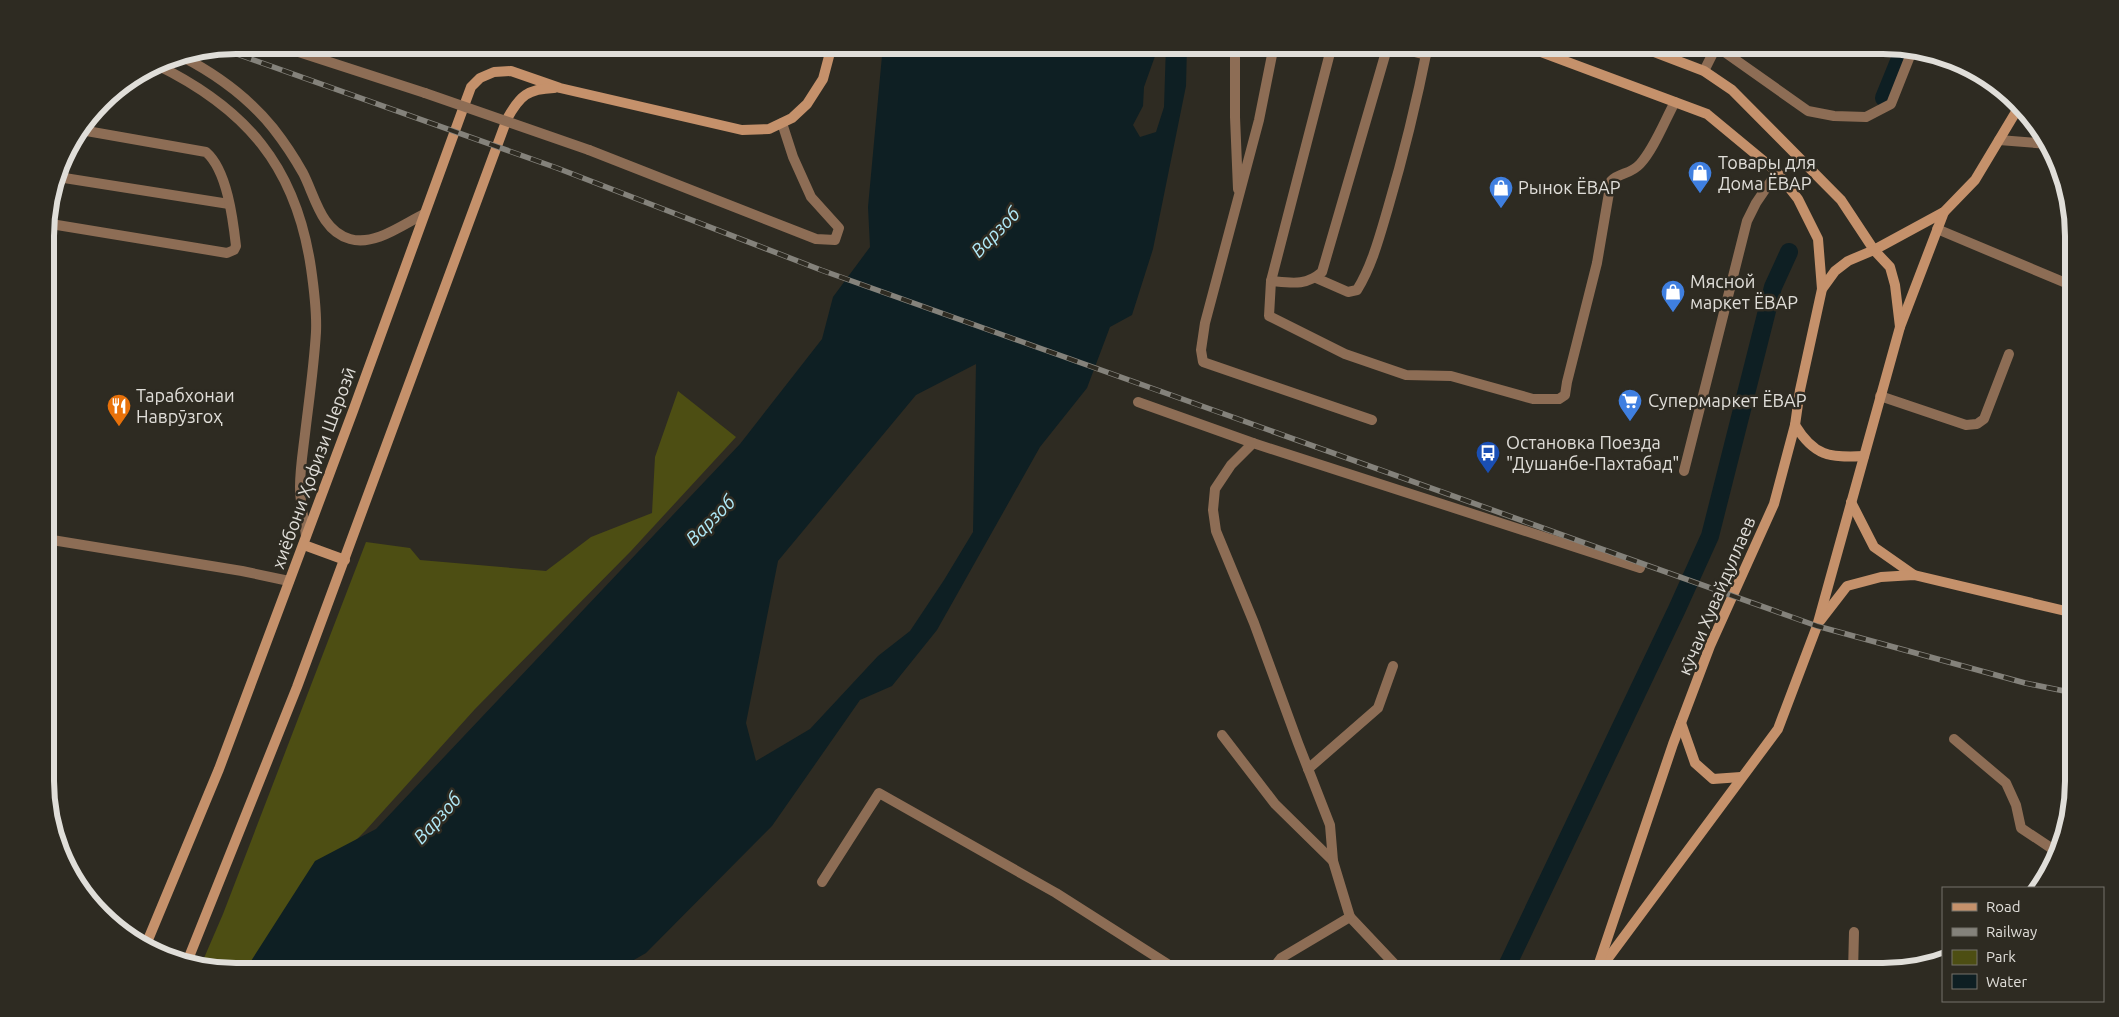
<svg xmlns="http://www.w3.org/2000/svg" width="2119" height="1017" viewBox="0 0 2119 1017" font-family="Ubuntu,sans-serif">
<style>
.green{fill:#4d4e13}
.water{fill:#0e1f23;fill-rule:evenodd}
.lines{fill:none;stroke-linecap:round;stroke-linejoin:round}
.canal{stroke:#0e1f23;stroke-width:18}
.lane{stroke:#8d6d55;stroke-width:10}
.street{stroke:#8d6d55;stroke-width:10}
.secondary{stroke:#c5916b;stroke-width:10}
.rail-casing{stroke:#84827b;stroke-width:5.5}
.rail{stroke:#2e2b22;stroke-width:4;stroke-dasharray:11;stroke-linecap:butt}
.lane-bridge{stroke:#8d6d55;stroke-width:10}
.labels{text-anchor:middle;stroke-width:5;stroke-linejoin:round;paint-order:stroke}
.poi-label{font-size:18px;fill:#e0ded9;stroke:#2e2b22;text-anchor:start}
.street-label{font-size:18px;fill:#e0ded9;stroke:#2e2b22}
.water-label{font-size:19px;font-style:italic;fill:#b1eaf8;stroke:#2e2b22}
.rim{fill:none;stroke:#e0ded9;stroke-width:6}
</style>
<rect width="100%" height="100%" fill="#2e2b22"/>
<polygon class="green" points="678,391 736,437 631,551 475,709 366,830 315,882 259,972 236,972 201,965 223,914 366,542 410,548 420,560 546,571 591,537 652,513 655,457"/>
<path class="water" d="M883 45H1159L1144 87 1143 106 1133 125 1140 137 1156 132 1164 107 1166 45H1187L1186 86 1153 249 1132 315 1110 327 1087 388 1040 447 937 630 892 686 860 700 772 826 646 953 613 972H244L315 861 376 829 740 444 822 339 833 297 870 247 868 207ZM976 364 973 532 944 580 910 631 878 656 810 729 756 761 746 723 778 561 916 395Z"/>
<g class="lines">
<g class="canal">
<polyline points="1884,98 1904,49"/>
<polyline points="1504,972 1677,609 1710,536 1773,287 1789,252"/>
</g>
<g class="lane">
<polyline points="277,45 425,93"/>
<polyline points="1235,45 1235,117 1238,189"/>
<polyline points="1274,45 1259,120 1205,323 1201,350 1203,362 1372,420"/>
<path d="M1332 45 1271 281 1269 316 1345 354 1406 375 1451 376 1533 399H1559L1565 395 1567 382 1597 263 1611 181C1620 172 1630 175 1640 164 1654 149 1665 120 1675 102"/>
<polyline points="1388,45 1426,55"/>
<polyline points="1716,46 1808,111 1834,116 1866,117 1891,104 1912,51"/>
<polyline points="1704,71 1717,45"/>
<polyline points="589,150 816,239 835,240 839,228 811,197 793,157 782,123"/>
<polyline points="58,177 229,204"/>
<path d="M45 223 227 253 234 250 236 246C233 219 227 170 206 152L81 130"/>
<polyline points="1937,229 2073,286"/>
<path d="M1316 278 1348 292 1357 290C1372 266 1380 235 1388 208 1404 154 1417 100 1428 45"/>
<path d="M1271 281C1292 283 1306 286 1322 272L1388 45H1386"/>
<polyline points="1880,396 1966,425 1977,424 1984,419 2009,354"/>
<polyline points="1138,402 1253,443"/>
<polyline points="1684,471 1747,221 1756,203 1777,172"/>
<polyline points="46,539 242,571 289,581"/>
<polyline points="1222,735 1275,804 1333,861"/>
<polyline points="1308,769 1378,708 1393,666"/>
<polyline points="822,882 879,793 1056,893 1180,972"/>
<polyline points="1350,917 1402,972"/>
<polyline points="1270,972 1281,958 1350,917 1333,861 1330,825 1298,743 1254,623 1216,531 1213,510 1215,489 1231,465 1253,443 1640,568"/>
</g>
<g class="street">
<path d="M181 56C216 74 248 97 273 128 284 142 294 157 303 173 315 196 321 231 350 239 375 246 402 225 424 214"/>
<path d="M155 64C246 108 296 166 311 268 314 289 317 310 316 332 314 366 309 400 305 434 303 451 300 469 300 487 300 503 304 519 306 536"/>
<polyline points="1999,140 2048,144"/>
<polyline points="1954,739 2006,783 2016,805 2021,828 2060,854"/>
<polyline points="1853,972 1854,932"/>
</g>
<g class="secondary">
<polyline points="1522,45 1707,114 1777,172 1798,199 1818,239 1822,289"/>
<polyline points="1636,45 1704,71 1732,90 1841,200 1874,250 1944,212 1975,180 2020,105"/>
<path d="M1795 425C1814 456 1829 458 1864 456"/>
<polyline points="1851,502 1874,547 1914,575"/>
<polyline points="304,545 345,560"/>
<polyline points="1820,621 1847,586 1881,577 1914,575 2074,613"/>
<polyline points="1681,723 1695,763 1713,779 1741,777"/>
<polyline points="145,947 219,769 353,411 464,106 471,87 480,78 494,72 511,71 560,88 742,130 769,129 792,118 807,104 823,79 832,45"/>
<path d="M187 962 297 687 507 119C520 95 528 89 554 88"/>
<polyline points="1600,969 1778,729 1817,626 1900,327 1944,212"/>
<polyline points="1596,972 1673,744 1710,646 1774,504 1795,425 1800,390 1822,289 1835,271 1848,261 1874,250 1890,267 1895,285 1900,327"/>
</g>
<defs>
<polyline id="rail" points="220,48 557,168 821,270 1817,626 2025,683 2074,693"/>
</defs>
<use href="#rail" class="rail-casing"/>
<use href="#rail" class="rail"/>
<polyline class="lane-bridge" points="425,93 589,150"/>
</g>
<defs>
<symbol id="shop-pin" viewBox="-11 -11 22 30"><path d="M0 17L-7.5 6A9.5 9.5 0 1 1 7.5 6Z" fill="#3f7fe0" stroke="#2e2b22"/><path d="M-5-2.5h2.3a2.7 3.5 0 0 1 5.4 0H5L5.5 6h-11ZM-1.5-2.5h3a1.5 2.3 0 0 0-3 0Z" fill="#fff"/></symbol>
<symbol id="supermarket-pin" viewBox="-11 -11 22 30"><path d="M0 17L-7.5 6A9.5 9.5 0 1 1 7.5 6Z" fill="#3f7fe0" stroke="#2e2b22"/><path d="M-6-5.5h2.5l.6 2H6L4.5 2H-2.5L-4.4-4H-6ZM-1.5 3.2a1.3 1.3 0 1 0 .1 0ZM3 3.2a1.3 1.3 0 1 0 .1 0Z" fill="#fff"/></symbol>
<symbol id="restaurant-pin" viewBox="-11 -11 22 30"><path d="M0 17L-7.5 6A9.5 9.5 0 1 1 7.5 6Z" fill="#e8710a" stroke="#2e2b22"/><path d="M-5-6h1v4h1v-4h1v4h1v-4h1v5L-1.5 .5V6h-2V.5L-5-1ZM5-6V6H3V1.5H1.5Q1.5-4 5-6Z" fill="#fff"/></symbol>
<symbol id="bus-pin" viewBox="-11 -11 22 30"><path d="M0 17L-7.5 6A9.5 9.5 0 1 1 7.5 6Z" fill="#1a4fb4" stroke="#2e2b22"/><path d="M-5-6H5V4H4V6H2V4H-2V6H-4V4H-5ZM-3.5-4V0h7V-4ZM-3.5 1.2v1.5H-2V1.2ZM2 1.2v1.5H3.5V1.2Z" fill="#fff"/></symbol>
</defs>
<g fill-rule="evenodd">
<use href="#shop-pin" x="1686" y="159" width="28" height="38"/>
<use href="#shop-pin" x="1487" y="174" width="28" height="38"/>
<use href="#shop-pin" x="1659" y="278" width="28" height="38"/>
<use href="#supermarket-pin" x="1616" y="387" width="28" height="38"/>
<use href="#restaurant-pin" x="105" y="392" width="28" height="38"/>
<use href="#bus-pin" x="1474" y="439" width="28" height="38"/>
</g>
<g class="labels">
<g class="poi-label">
<text x="1718" y="169">Товары для<tspan x="1718" dy="21">Дома ЁВАР</tspan></text>
<text x="1518" y="194">Рынок ЁВАР</text>
<text x="1690" y="288">Мясной<tspan x="1690" dy="21">маркет ЁВАР</tspan></text>
<text x="136" y="402">Тарабхонаи<tspan x="136" dy="21">Наврӯзгоҳ</tspan></text>
<text x="1648" y="407">Супермаркет ЁВАР</text>
<text x="1506" y="449">Остановка Поезда<tspan x="1506" dy="21">"Душанбе-Пахтабад"</tspan></text>
</g>
<g class="street-label">
<text transform="translate(314 468) rotate(-70)" y="6">хиёбони Ҳофизи Шерозӣ</text>
<text transform="translate(1717 596) rotate(-67)" y="6">кӯчаи Хувайдуллаев</text>
</g>
<g class="water-label">
<text transform="translate(995 232) rotate(-46)" y="7">Варзоб</text>
<text transform="translate(710 520) rotate(-45)" y="7">Варзоб</text>
<text transform="translate(437 818) rotate(-48)" y="7">Варзоб</text>
</g>
</g>
<path d="M0 0H2119V1017H0ZM236 54H1883A182 182 0 0 1 2065 236V781A182 182 0 0 1 1883 963H236A182 182 0 0 1 54 781V236A182 182 0 0 1 236 54Z" fill="#2e2b22" fill-rule="evenodd"/>
<path class="rim" d="M236 54H1883A182 182 0 0 1 2065 236V781A182 182 0 0 1 1883 963H236A182 182 0 0 1 54 781V236A182 182 0 0 1 236 54Z"/>
<rect x="1942" y="887" width="162" height="115" fill="#2e2b22" stroke="#75736b"/>
<rect x="1952" y="903" width="25" height="8" fill="#c5916b" stroke="#75736b"/>
<text x="1986" y="912" font-size="15" fill="#e0ded9">Road</text>
<rect x="1952" y="928" width="25" height="8" fill="#84827b" stroke="#75736b"/>
<text x="1986" y="937" font-size="15" fill="#e0ded9">Railway</text>
<rect x="1952" y="950" width="25" height="15" fill="#4d4e13" stroke="#75736b"/>
<text x="1986" y="962" font-size="15" fill="#e0ded9">Park</text>
<rect x="1952" y="974" width="25" height="15" fill="#0e1f23" stroke="#75736b"/>
<text x="1986" y="987" font-size="15" fill="#e0ded9">Water</text>
</svg>
